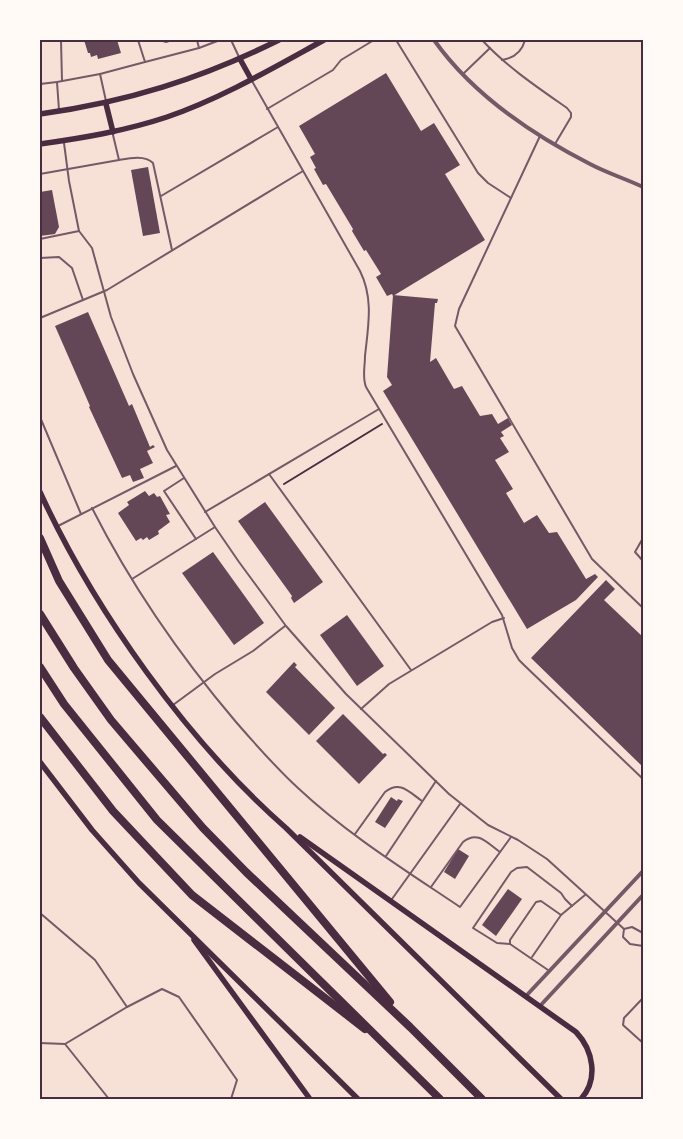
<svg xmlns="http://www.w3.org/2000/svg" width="683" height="1139" viewBox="0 0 683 1139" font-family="'IBM Plex Sans',sans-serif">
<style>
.building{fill:#644757}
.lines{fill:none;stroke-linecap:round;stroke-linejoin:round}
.path{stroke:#4a2c40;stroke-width:2}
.service{stroke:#755966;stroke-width:2}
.minor{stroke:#755966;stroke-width:4}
.secondary{stroke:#4a2c40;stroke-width:5.5}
.motorway{stroke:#4a2c40;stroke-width:8}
.neatline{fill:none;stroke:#4a2c40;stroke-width:2}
</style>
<rect width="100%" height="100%" fill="#f7e1d7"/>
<g class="building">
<polygon points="84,40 117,40 121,53 98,59 97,55 91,57 90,53 88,53"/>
<polygon points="386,73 421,131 434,123 460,165 445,174 485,240 393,296 392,294 387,296 376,277 381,274 366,250 364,251 352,231 353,229 326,184 323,185 314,169 316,168 310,157 315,154 299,126"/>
<polygon points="148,167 160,233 143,236 131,170"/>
<polygon points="52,190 59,227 55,234 40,236 40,192"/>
<polygon points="393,295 438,299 437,303 435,303 430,362 436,358 454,389 462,386 480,416 492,414 498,424 508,418 512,425 501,432 504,436 500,438 509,452 495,460 513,489 506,493 524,523 537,515 549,533 557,532 586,579 595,574 598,577 576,600 527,629 383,391 392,385 387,377"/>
<polygon points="88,312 129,406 132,404 150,447 153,445 155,447 147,451 153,463 140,469 144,478 133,482 130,475 122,478 89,407 90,406 55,326"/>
<polygon points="145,491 149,496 154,493 157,497 160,496 170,514 166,515 170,522 158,531 159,534 149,540 147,537 143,540 141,538 136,541 118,513 129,505 127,502"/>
<polygon points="265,502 323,582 294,603 291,598 292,596 238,521"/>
<polygon points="213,552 264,623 234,645 182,573"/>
<polygon points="606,580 615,589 604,600 643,637 643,767 531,658"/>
<polygon points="347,615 384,666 357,686 320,635"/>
<polygon points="294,662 297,665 295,667 335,708 309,735 266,692"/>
<polygon points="343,714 383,754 385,753 387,755 359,784 316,741"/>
<polygon points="391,797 397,801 398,799 403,801 385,828 375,822"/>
<polygon points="458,849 469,856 455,879 444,872"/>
<polygon points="508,889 522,899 496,936 482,925"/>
</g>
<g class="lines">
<polyline class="path" points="284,484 382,424"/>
<g class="service">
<polyline points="61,40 62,81"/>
<polyline points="160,40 166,42 172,40"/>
<polyline points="197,40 199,48"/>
<polyline points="231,40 239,57"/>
<polyline points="396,40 478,173 488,183 511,198"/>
<path d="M482 40C507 67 537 87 567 108L571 113V117L555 144"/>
<path d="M502 60C514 58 522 52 525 40"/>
<polyline points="145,62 199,48 220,40"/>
<polyline points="100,74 145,62 138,40"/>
<polyline points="463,74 490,48"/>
<path d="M252 81 360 271C374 299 368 327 365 356 365 367 362 377 366 387L502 615 512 648 519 660 524 665 643 779"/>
<polyline points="57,82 100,74 106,101"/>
<polyline points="40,84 57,82 59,110"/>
<polyline points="267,109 333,70 341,60 374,40"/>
<polyline points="540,136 459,309 455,326 592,559 643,608"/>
<polyline points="64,143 69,181 79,231 92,248 111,317 133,374 167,450 215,527 239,562 286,626 346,694 449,794 488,825 518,840 547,859 624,929"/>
<path d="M119 160C130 158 145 155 153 163L172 250"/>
<polyline points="40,174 119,160 113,135"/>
<polyline points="161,196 278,127"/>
<polyline points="40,239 79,231"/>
<polyline points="40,258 59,257 72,268 83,300"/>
<polyline points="40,318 107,290 303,171"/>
<polyline points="40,417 81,514"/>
<polyline points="269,474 411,670"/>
<polyline points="184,478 164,491 196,539"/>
<polyline points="643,507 643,509"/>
<path d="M92 508C131 585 180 656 236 722 256 745 276 768 298 788 347 834 405 870 460 907L511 837"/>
<polyline points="205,512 379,409"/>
<polyline points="58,526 176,466"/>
<polyline points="643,538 635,552 643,561"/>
<polyline points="132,579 215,527"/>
<polyline points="173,705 215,674 253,651 285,626"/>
<polyline points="361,709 389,684 492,622 504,618"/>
<path d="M355 834 385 792C400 780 409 792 422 801"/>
<polyline points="386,856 436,781"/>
<path d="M431 887 463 842C478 830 487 843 500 852"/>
<polyline points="392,899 460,804"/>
<polyline points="40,913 95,960 127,1007 162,989 179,997 237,1080 231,1099"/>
<polyline points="624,929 623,937 630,944 643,946"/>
<polyline points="624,929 632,927 643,933"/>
<polyline points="510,944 497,943 473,928 511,872 517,868 527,867 561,893 565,899 572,906"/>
<polyline points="532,957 561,915 585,895"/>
<polyline points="548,970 510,944 510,940 536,902 541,901 561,915"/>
<polyline points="643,998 624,1018 623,1025 643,1043"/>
<polyline points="40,1043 65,1044 109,1099"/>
<polyline points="65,1044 127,1007"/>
</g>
<g class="minor">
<path d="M434 40C473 95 531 134 590 164 607 173 626 179 643 187"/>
<polyline points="526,996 643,871"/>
<polyline points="540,1006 643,895"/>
</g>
<g class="secondary">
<polyline points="240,59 251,79"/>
<polyline points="106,104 113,132"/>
<path d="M40 114C127 102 200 79 279 40"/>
<path d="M40 144C83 138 125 131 167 117 222 98 273 68 324 40"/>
<path d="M40 492C94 610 188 742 286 828L561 1099"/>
<polyline points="40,762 92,830 139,883 358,1099"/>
<path d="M300 837 576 1032C593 1050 599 1079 581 1099"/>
<polyline points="194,940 310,1099"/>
</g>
<g class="motorway">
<polyline points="40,538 59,581 108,660 390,1002"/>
<polyline points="40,614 74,668 111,720 203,828 246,872 410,1027 482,1099"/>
<polyline points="40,667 64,704 157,820 440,1099"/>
<polyline points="40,717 113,811 192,895 365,1029"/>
</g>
</g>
<rect width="683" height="1139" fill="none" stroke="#fffaf5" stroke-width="82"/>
<rect x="41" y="41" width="601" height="1057" class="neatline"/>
</svg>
